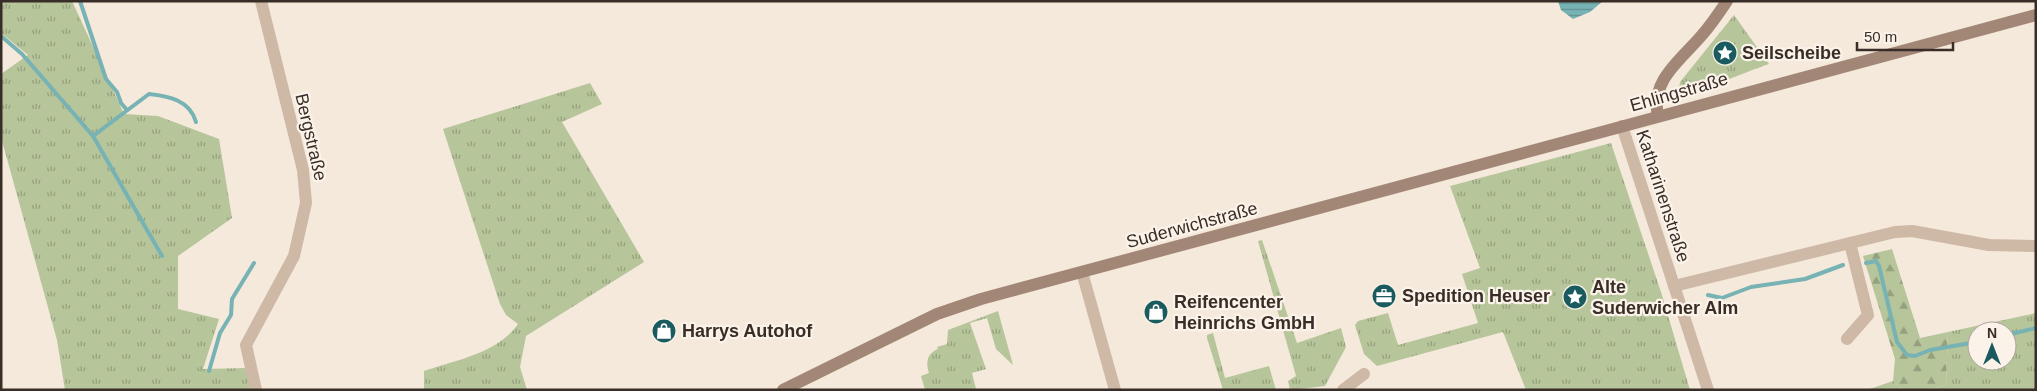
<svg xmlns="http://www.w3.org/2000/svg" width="2037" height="391" viewBox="0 0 2037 391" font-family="Helvetica,sans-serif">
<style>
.grass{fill:url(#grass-tufts);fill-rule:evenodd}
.forest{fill:url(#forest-firs)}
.water{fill:url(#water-rules)}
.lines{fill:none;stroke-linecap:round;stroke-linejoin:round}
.stream{stroke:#77b2b5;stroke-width:4}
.street{stroke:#ceb8a6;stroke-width:12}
.secondary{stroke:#a28777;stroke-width:12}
.labels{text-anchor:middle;stroke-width:4.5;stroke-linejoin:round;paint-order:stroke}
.poi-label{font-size:18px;font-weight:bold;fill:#392d28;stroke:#fbf3e9;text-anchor:start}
.street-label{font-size:18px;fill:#392d28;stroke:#fbf3e9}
</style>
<defs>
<pattern id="grass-tufts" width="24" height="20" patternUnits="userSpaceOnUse" patternTransform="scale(1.25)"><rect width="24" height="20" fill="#b6c59a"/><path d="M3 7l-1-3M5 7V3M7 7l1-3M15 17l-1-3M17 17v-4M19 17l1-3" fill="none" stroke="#95a07e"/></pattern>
<pattern id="forest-firs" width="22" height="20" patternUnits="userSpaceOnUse" patternTransform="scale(1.25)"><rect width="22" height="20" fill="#b6c59a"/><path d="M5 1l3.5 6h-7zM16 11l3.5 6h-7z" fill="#95a07e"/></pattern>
<pattern id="water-rules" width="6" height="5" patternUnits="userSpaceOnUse" patternTransform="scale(1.25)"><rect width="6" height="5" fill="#77b2b5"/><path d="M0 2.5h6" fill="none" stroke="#639193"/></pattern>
</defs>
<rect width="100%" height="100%" fill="#f5e9db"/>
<g class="grass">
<polygon points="1,1 72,1 124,114 158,116 219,139 232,218 178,256 178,309 219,319 203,369 247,368 250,390 65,390 57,340 1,137 1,74 28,55 1,33"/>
<path d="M1734 15 1769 64C1748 70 1698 96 1679 89L1680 82Z"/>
<path d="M590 83 602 104 562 122 644 262 526 336 520 367 527 390H424V371C456 360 498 353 518 324L506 315 500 304 443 129Z"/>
<polygon points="1611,143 1661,292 1690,390 1526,390 1503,332 1377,366 1364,354 1355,325 1358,321 1388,313 1398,345 1478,323 1462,274 1480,268 1450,186"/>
<polygon points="1262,240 1297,343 1341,328 1346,347 1325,386 1290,390 1288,381 1296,376 1258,241"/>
<path d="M998 311 1013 365 996 349 987 318 970 323 986 369 972 373 976 389 925 390 921 376 929 373C926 363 926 354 938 349L937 347 947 344 948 330Z"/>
<path d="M2036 313V390H1927L1946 385 1948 332ZM1977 331H2007V361H1977Z"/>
<polygon points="1213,333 1225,378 1269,366 1276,390 1223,390 1207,338 1207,335"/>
<polygon points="1893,381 1903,390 1867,390"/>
</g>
<polygon class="forest" points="1892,249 1920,338 1948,332 1946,385 1927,390 1903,390 1893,381 1895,359 1863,256"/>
<polygon class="water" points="1558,1 1603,1 1590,12 1573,19 1561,10"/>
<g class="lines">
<g class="stream">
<polyline points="80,1 106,79 117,92 121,103 127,110"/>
<polyline points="1,36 22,54 93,136 162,256"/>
<path d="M93 136 149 94C168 96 190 100 196 122"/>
<polyline points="1866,263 1876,261 1879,266 1897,342 1907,355 1915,356 1930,350 1977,342"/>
<polyline points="1708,295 1722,298 1751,287 1805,279 1843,265"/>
<polyline points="2007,335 2036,328"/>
<polyline points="209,371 220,333 231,315 232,299 254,263"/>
</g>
<g class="street">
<polyline points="1622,126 1708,390"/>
<polyline points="1082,272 1115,390"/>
<polyline points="1674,286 1895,232 1912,231 1989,245 2036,246"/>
<polyline points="1847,339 1868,315 1850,243"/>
<polyline points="256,390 246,345 294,256 306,203 303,170 261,1"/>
<polyline points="1343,390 1364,374"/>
</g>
<g class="secondary">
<path d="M1658 116C1650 80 1681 60 1702 35 1711 25 1719 13 1727 1"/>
<path d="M783 390 937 314 981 299C1333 207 1684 108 2036 15"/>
</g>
</g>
<defs>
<symbol id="sight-disc" viewBox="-11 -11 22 22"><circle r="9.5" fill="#195b5f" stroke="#fbf3e9"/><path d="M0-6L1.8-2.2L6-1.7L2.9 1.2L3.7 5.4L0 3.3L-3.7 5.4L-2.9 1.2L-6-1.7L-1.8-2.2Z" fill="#fff"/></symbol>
<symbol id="office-disc" viewBox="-11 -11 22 22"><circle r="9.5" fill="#195b5f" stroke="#fbf3e9"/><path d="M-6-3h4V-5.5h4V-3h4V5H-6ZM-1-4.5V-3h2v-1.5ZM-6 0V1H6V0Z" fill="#fff"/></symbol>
<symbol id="shop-disc" viewBox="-11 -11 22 22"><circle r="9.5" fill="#195b5f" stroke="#fbf3e9"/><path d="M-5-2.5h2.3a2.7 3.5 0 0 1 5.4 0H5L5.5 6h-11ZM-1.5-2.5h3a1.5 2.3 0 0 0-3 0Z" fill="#fff"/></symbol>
</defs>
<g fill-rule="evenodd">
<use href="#sight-disc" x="1711" y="39" width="28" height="28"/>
<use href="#office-disc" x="1370" y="282" width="28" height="28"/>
<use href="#sight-disc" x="1561" y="283" width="28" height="28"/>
<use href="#shop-disc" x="1142" y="298" width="28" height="28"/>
<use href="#shop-disc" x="650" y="317" width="28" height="28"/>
</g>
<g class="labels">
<g class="poi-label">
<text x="1742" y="59">Seilscheibe</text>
<text x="1592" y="293">Alte<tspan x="1592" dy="21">Suderwicher Alm</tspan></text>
<text x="1402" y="302">Spedition Heuser</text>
<text x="1174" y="308">Reifencenter<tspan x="1174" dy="21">Heinrichs GmbH</tspan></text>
<text x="682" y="337">Harrys Autohof</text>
</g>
<g class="street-label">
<text transform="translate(1679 92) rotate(-16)" y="6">Ehlingstraße</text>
<text transform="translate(311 137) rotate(77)" y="6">Bergstraße</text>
<text transform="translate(1663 196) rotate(72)" y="6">Katharinenstraße</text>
<text transform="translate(1192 225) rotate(-15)" y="6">Suderwichstraße</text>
</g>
</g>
<rect width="2037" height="391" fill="none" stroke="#392d28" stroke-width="5"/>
<g transform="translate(1992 346)"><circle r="24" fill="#fbf3e9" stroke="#ada49c"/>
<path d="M0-4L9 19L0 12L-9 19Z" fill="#195b5f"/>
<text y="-8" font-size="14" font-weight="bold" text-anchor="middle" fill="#392d28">N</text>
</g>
<path d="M1857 42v8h96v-8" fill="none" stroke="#392d28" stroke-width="2.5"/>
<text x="1864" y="42" font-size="15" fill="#392d28" stroke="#fbf3e9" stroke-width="4" paint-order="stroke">50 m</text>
</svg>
